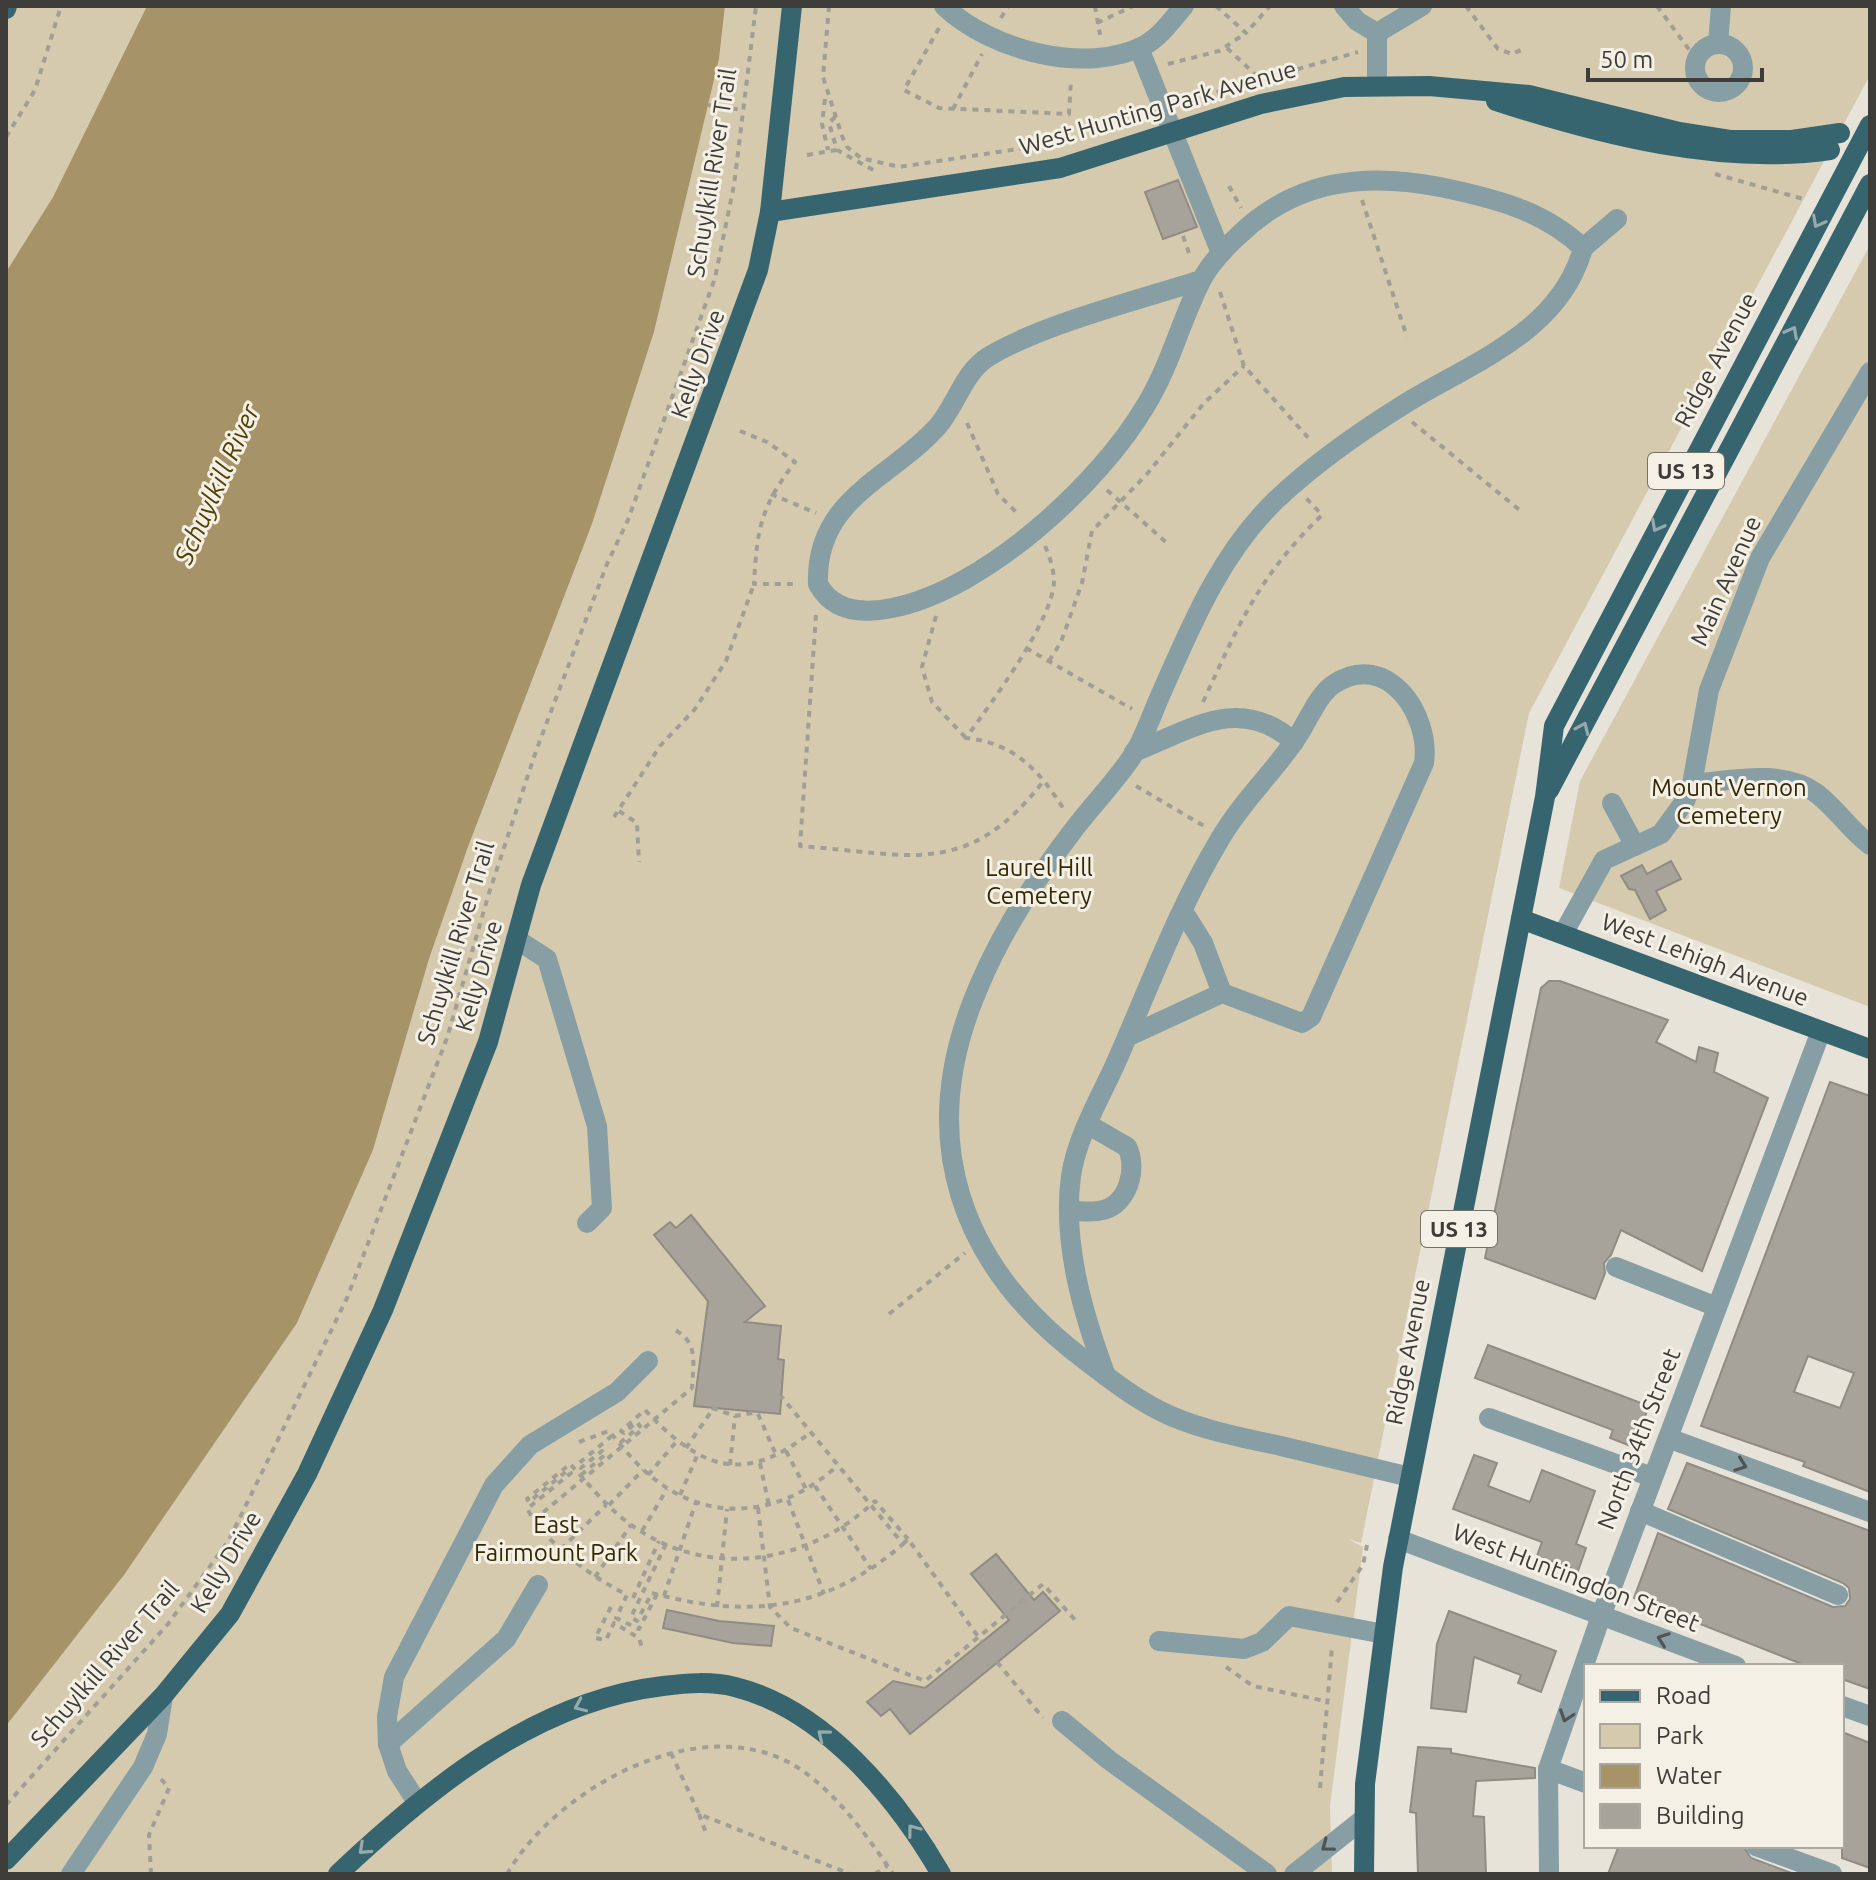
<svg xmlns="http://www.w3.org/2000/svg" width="1876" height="1880" viewBox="0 0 1876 1880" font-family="Ubuntu,sans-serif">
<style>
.green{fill:#d5caae}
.water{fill:#a69468}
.building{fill:#a7a39a;stroke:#908c83;stroke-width:2;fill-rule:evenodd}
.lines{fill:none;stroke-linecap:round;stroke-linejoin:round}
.path{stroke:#a19e96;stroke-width:4;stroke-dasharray:6 6;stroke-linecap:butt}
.minor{stroke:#869ea4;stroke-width:20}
.major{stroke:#366570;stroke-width:20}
.oneway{stroke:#95aaab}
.oneway2{stroke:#505453}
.labels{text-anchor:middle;stroke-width:6;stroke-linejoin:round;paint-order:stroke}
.shield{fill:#f4f0e6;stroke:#75726c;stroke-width:2}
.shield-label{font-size:22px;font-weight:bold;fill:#3e3c38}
.street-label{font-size:24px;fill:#3e3c38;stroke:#f4f0e6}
.park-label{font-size:24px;fill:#342701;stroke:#f4f0e6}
.water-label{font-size:26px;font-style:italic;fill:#534005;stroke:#f4f0e6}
</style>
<rect width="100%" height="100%" fill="#e7e3d9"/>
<g class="green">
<polygon points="6,6 147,6 53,197 6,272"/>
<polygon points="725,6 1870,6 1870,75 1529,713 1361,1543 1348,1539 1363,1547 1330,1806 1332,1874 6,1874 6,1726 124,1575 297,1323 373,1150 429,959 468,847 592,524 654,332 719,59"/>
<polygon points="1870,245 1870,1007 1559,888 1580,781"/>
</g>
<polygon class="water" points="147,6 725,6 719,59 654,332 592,524 468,847 429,959 373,1150 297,1323 124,1575 6,1726 6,272 53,197"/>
<g class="building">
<polygon points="1178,180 1197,227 1163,239 1145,192"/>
<polygon points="1671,861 1681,879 1656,891 1666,910 1650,919 1635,890 1629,889 1621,876 1642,865 1647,874"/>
<polygon points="1549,981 1560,981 1668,1020 1656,1042 1696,1062 1699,1047 1718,1053 1714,1072 1768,1098 1702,1271 1621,1230 1611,1255 1604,1263 1605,1273 1595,1299 1485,1258 1541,988"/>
<path d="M1830 1082 1870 1096V1492L1803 1466 1805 1462 1701 1426ZM1808 1356 1854 1373 1840 1408 1794 1392Z"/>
<polygon points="691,1215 765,1306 745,1322 781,1326 778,1359 784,1360 780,1414 694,1406 708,1301 654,1235 670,1222 676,1228"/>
<polygon points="1488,1345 1649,1406 1633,1447 1610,1438 1613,1430 1475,1378"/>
<polygon points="1474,1455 1497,1463 1488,1486 1530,1502 1542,1470 1595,1491 1576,1544 1586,1548 1578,1571 1537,1556 1542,1542 1453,1509"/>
<polygon points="1687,1463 1870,1531 1870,1689 1842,1679 1842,1666 1807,1666 1634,1598 1658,1533 1833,1607 1845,1606 1850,1599 1849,1588 1843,1583 1668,1509"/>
<polygon points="996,1554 1034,1600 1043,1592 1060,1611 910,1734 890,1709 881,1716 867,1702 893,1681 925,1688 1009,1620 971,1574"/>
<polygon points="667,1610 719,1621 774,1626 771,1646 733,1643 663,1628"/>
<polygon points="1449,1611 1556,1651 1541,1692 1518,1683 1521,1675 1474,1657 1466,1712 1431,1708 1437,1644"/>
<polygon points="1842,1732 1870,1743 1870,1868 1842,1858"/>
<polygon points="1418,1747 1451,1749 1451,1753 1535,1768 1535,1778 1476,1781 1473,1816 1484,1817 1486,1874 1418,1874 1416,1813 1410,1812"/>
<polygon points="1629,1846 1743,1846 1751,1858 1794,1874 1608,1874 1618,1848"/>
</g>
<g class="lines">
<g class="path">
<polyline points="829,6 823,77 842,136 847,147 861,158 899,167 1064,142"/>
<polyline points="1095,6 1100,35"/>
<polyline points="1216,6 1246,33 1270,6"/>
<polyline points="1466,6 1498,49 1512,54 1521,50"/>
<polyline points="1657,6 1696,59"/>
<polyline points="1001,18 1008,6"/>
<polyline points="1097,23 1133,6"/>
<polyline points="939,28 904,90 939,108 1069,114 1071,80"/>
<polyline points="1227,48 1260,79"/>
<polyline points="1168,64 1219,51 1246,33"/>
<polyline points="825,99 822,124 828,150"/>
<polyline points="1182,102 1358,52"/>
<polyline points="708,105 743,110"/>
<polyline points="953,109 982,54"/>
<polyline points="835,117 829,123 837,150 875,171"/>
<polyline points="6,137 35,90 61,6"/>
<polyline points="807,155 837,150"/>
<polyline points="1715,174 1807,200"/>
<polyline points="1229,186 1241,208"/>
<polyline points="1362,200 1407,337"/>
<polyline points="1183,236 1190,256"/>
<polyline points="1220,292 1244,366 1312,442"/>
<polyline points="1412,422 1522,512"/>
<polyline points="967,423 998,494 1019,515"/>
<path d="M740 431 767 442 795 462C761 507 757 527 754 584H799"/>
<polyline points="1107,490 1167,543"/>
<polyline points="771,494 816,513"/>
<path d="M1045 546C1050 557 1054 570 1054 582 1052 622 991 703 966 738 1014 743 1039 770 1063 808"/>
<path d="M816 615 800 846C911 854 968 880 1045 779"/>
<polyline points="936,616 922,667 932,702 966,738"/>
<polyline points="1026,648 1132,709"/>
<polyline points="1049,661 1061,642 1082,583 1092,531 1147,474 1204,403 1244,366"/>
<path d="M1203 702C1239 624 1258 577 1322 515L1306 498"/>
<polyline points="1136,786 1204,826"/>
<polyline points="619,811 637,823 639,862"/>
<polyline points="614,817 660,746 695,709 726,661 754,584"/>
<polyline points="889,1314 965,1253"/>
<polyline points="712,1408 735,1416 759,1412"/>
<polyline points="758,1414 777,1457"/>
<path d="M579 1442 609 1431C621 1445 633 1461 647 1473 707 1526 782 1517 838 1465"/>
<path d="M620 1443 640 1426 637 1422 624 1433 621 1431 645 1410C701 1469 743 1486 811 1432"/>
<polyline points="686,1448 713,1409"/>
<polyline points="786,1451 807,1491"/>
<polyline points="760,1463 769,1506"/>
<polyline points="730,1465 735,1416"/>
<polyline points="581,1475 606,1454 602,1451 581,1468 578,1464 613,1435"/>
<polyline points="648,1475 677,1441"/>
<polyline points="815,1486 871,1569"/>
<polyline points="680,1495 697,1456"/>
<polyline points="788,1500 824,1594"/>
<polyline points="609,1505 643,1470"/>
<polyline points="758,1508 770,1607 791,1628 925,1681 1043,1584 1076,1621"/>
<path d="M534 1520 692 1388C693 1364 699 1343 675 1330"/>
<polyline points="642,1531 667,1489"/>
<path d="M666 1544 631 1617 637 1621 652 1593C748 1619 826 1611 903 1544L781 1396"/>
<polyline points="903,1544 908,1539 982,1642"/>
<polyline points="561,1549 606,1505"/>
<polyline points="595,1577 631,1525"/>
<path d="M657 1594 639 1629 616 1618 627 1595C589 1575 550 1547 527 1509L571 1473 568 1470 529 1502 527 1499 570 1464C589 1484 606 1507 630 1524 707 1581 809 1564 875 1501L908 1539"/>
<polyline points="664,1596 696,1502"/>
<polyline points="633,1598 659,1541"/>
<polyline points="1337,1602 1363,1565 1367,1545"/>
<polyline points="611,1607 595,1638 606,1640 614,1623 639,1638 643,1651"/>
<polyline points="717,1607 727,1509"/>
<polyline points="997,1662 1043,1718"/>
<polyline points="1226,1667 1253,1686 1325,1701"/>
<polyline points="671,1753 699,1814 850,1874"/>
<polyline points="1320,1788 1332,1647"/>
<polyline points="6,1805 168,1624 229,1540 347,1298 447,1038 489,893 536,751 607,564 628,520 715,278 734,185 756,6"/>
<polyline points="699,1814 706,1833"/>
<polyline points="151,1874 149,1835 169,1788 159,1777"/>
<path d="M507 1874C555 1791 689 1715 784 1760 827 1780 867 1835 893 1874"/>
<polyline points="875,1874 887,1866"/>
</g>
<g class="minor">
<path d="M944 6C990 50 1086 76 1145 45 1161 36 1172 20 1184 6"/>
<polyline points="1344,6 1357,21 1377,33"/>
<polyline points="1377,33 1422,6"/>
<polyline points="1377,33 1377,85"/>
<polyline points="1718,44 1721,6"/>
<circle cx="1719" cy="68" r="24"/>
<polyline points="1139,48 1221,253"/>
<polyline points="1583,248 1617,219"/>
<path d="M1201 280C1139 300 1042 324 988 357 964 372 956 405 938 426 891 479 815 498 818 584 833 612 863 614 892 608 984 590 1099 485 1146 405 1170 366 1180 323 1200 283 1208 266 1224 249 1238 236 1295 180 1364 172 1440 187 1493 198 1543 210 1583 248 1560 333 1470 363 1403 405 1358 433 1315 463 1276 500 1220 554 1191 626 1160 696 1152 714 1145 735 1135 752 1118 779 1094 803 1075 828 1037 877 1003 929 979 986 913 1138 959 1268 1090 1364 1115 1383 1141 1403 1171 1416 1206 1431 1244 1438 1281 1446 1324 1456 1367 1467 1410 1477"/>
<path d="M1134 752C1192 729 1240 694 1294 742"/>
<path d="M1692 784C1729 781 1783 768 1816 793 1836 808 1850 830 1870 845"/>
<polyline points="1612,803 1635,846"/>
<polyline points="1183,911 1203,943 1222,993"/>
<polyline points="1563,934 1604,860 1661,834 1685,801 1692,784 1709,690 1760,558 1870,372"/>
<polyline points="516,939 547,959 597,1126 602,1208 587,1223"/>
<path d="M1071 1211C1081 1211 1093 1213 1103 1210 1128 1204 1138 1168 1127 1147L1089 1125"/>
<polyline points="1616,1267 1717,1307"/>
<path d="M1106 1376C1083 1314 1062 1243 1071 1176 1077 1135 1102 1095 1118 1058 1150 985 1179 907 1220 839 1240 804 1270 776 1293 743 1307 725 1316 696 1334 684 1387 649 1431 715 1424 763L1311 1017 1302 1023 1222 993 1127 1037"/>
<polyline points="1489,1418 1652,1477"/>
<polyline points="1668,1438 1870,1512"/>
<polyline points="1640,1511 1838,1595"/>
<polyline points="1398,1539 1736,1666"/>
<polyline points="1159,1641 1244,1649 1262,1642 1289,1616 1384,1634"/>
<polyline points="1842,1706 1870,1716"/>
<polyline points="1062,1721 1109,1760 1267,1874"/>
<polyline points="388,1744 506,1639 538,1585"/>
<polyline points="1548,1769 1586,1783"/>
<polyline points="417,1802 397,1771 388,1744 387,1717 394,1677 494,1485 530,1445 617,1392 648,1361"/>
<polyline points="1756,1846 1832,1874"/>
<polyline points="71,1874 143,1767 157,1734 163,1696"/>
<polyline points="1294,1874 1362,1820"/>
<polyline points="1549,1874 1548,1769 1601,1616 1821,1031"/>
</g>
<g class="major">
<polyline points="6,9 7,6"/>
<path d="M1496 101C1600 135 1722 166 1830 150"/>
<polyline points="770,212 1060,168 1261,104 1344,87 1429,86 1529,95 1679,132 1730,140 1792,140 1840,133"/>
<polyline points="1549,790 1870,184"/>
<polyline points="1521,919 1870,1049"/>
<polyline points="6,1860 163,1696 230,1614 307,1474 383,1310 488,1042 531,885 758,270 770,212 792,6"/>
<path d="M338 1874C428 1789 535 1701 663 1686 687 1683 711 1681 735 1687 824 1709 897 1798 941 1874"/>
<polyline points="1364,1874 1365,1784 1393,1567 1545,797 1554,726 1870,125"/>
</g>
</g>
<defs><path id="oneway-chevron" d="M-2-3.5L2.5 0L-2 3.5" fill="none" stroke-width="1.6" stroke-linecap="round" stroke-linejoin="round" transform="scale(2)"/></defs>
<g class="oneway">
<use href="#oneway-chevron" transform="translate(1818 222) rotate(118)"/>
<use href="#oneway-chevron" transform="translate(1792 332) rotate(-62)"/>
<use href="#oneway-chevron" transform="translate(1657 526) rotate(118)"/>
<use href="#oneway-chevron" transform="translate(1583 728) rotate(-66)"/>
<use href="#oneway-chevron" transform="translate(580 1706) rotate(156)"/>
<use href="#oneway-chevron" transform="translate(823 1735) rotate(-141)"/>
<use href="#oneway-chevron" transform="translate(913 1830) rotate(-127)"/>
<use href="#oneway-chevron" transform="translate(364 1849) rotate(137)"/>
</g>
<g class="oneway2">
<use href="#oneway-chevron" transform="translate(1741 1465) rotate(20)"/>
<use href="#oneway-chevron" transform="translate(1663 1639) rotate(-160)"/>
<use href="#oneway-chevron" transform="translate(1566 1716) rotate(109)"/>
<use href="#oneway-chevron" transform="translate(1327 1846) rotate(143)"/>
</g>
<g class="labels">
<g class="shield">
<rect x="1648" y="453" width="76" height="36" rx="6"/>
<rect x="1421" y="1211" width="76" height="36" rx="6"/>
</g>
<g class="shield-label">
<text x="1686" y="479">US 13</text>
<text x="1459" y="1237">US 13</text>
</g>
<g class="street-label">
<text transform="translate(1158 108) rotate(-16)" y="8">West Hunting Park Avenue</text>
<text transform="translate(712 173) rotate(-81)" y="8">Schuylkill River Trail</text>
<text transform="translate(1716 360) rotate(-62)" y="8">Ridge Avenue</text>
<text transform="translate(698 364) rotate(-70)" y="8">Kelly Drive</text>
<text transform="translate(1726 581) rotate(-66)" y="8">Main Avenue</text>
<text transform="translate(456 943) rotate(-73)" y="8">Schuylkill River Trail</text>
<text transform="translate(1705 960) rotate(21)" y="8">West Lehigh Avenue</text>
<text transform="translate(479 976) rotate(-74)" y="8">Kelly Drive</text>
<text transform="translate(1408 1352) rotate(-79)" y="8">Ridge Avenue</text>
<text transform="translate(1639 1439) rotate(-69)" y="8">North 34th Street</text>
<text transform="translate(226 1562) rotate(-59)" y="8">Kelly Drive</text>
<text transform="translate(1576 1578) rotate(21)" y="8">West Huntingdon Street</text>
<text transform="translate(105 1664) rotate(-49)" y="8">Schuylkill River Trail</text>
</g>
<g class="park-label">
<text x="1729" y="796">Mount Vernon<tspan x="1729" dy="28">Cemetery</tspan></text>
<text x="1039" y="876">Laurel Hill<tspan x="1039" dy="28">Cemetery</tspan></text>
<text x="556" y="1533">East<tspan x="556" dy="28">Fairmount Park</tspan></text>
</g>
<g class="water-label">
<text transform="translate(217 484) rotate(-66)" y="9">Schuylkill River</text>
</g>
</g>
<rect width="1876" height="1880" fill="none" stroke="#3e3c38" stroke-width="16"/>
<rect x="1584" y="1664" width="260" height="184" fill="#f4f0e6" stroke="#aba8a0" stroke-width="2"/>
<rect x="1600" y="1690" width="40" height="12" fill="#366570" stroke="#aba8a0" stroke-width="2"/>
<text x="1656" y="1704" font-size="24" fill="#3e3c38">Road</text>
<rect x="1600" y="1724" width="40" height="24" fill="#d5caae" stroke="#aba8a0" stroke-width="2"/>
<text x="1656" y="1744" font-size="24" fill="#3e3c38">Park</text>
<rect x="1600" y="1764" width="40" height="24" fill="#a69468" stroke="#aba8a0" stroke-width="2"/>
<text x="1656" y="1784" font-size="24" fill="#3e3c38">Water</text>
<rect x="1600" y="1804" width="40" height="24" fill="#a7a39a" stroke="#aba8a0" stroke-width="2"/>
<text x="1656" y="1824" font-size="24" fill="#3e3c38">Building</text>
<path d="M1588 68v12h174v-12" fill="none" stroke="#3e3c38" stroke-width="4"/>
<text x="1600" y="68" font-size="24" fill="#3e3c38" stroke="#f4f0e6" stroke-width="6" paint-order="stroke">50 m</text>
</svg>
